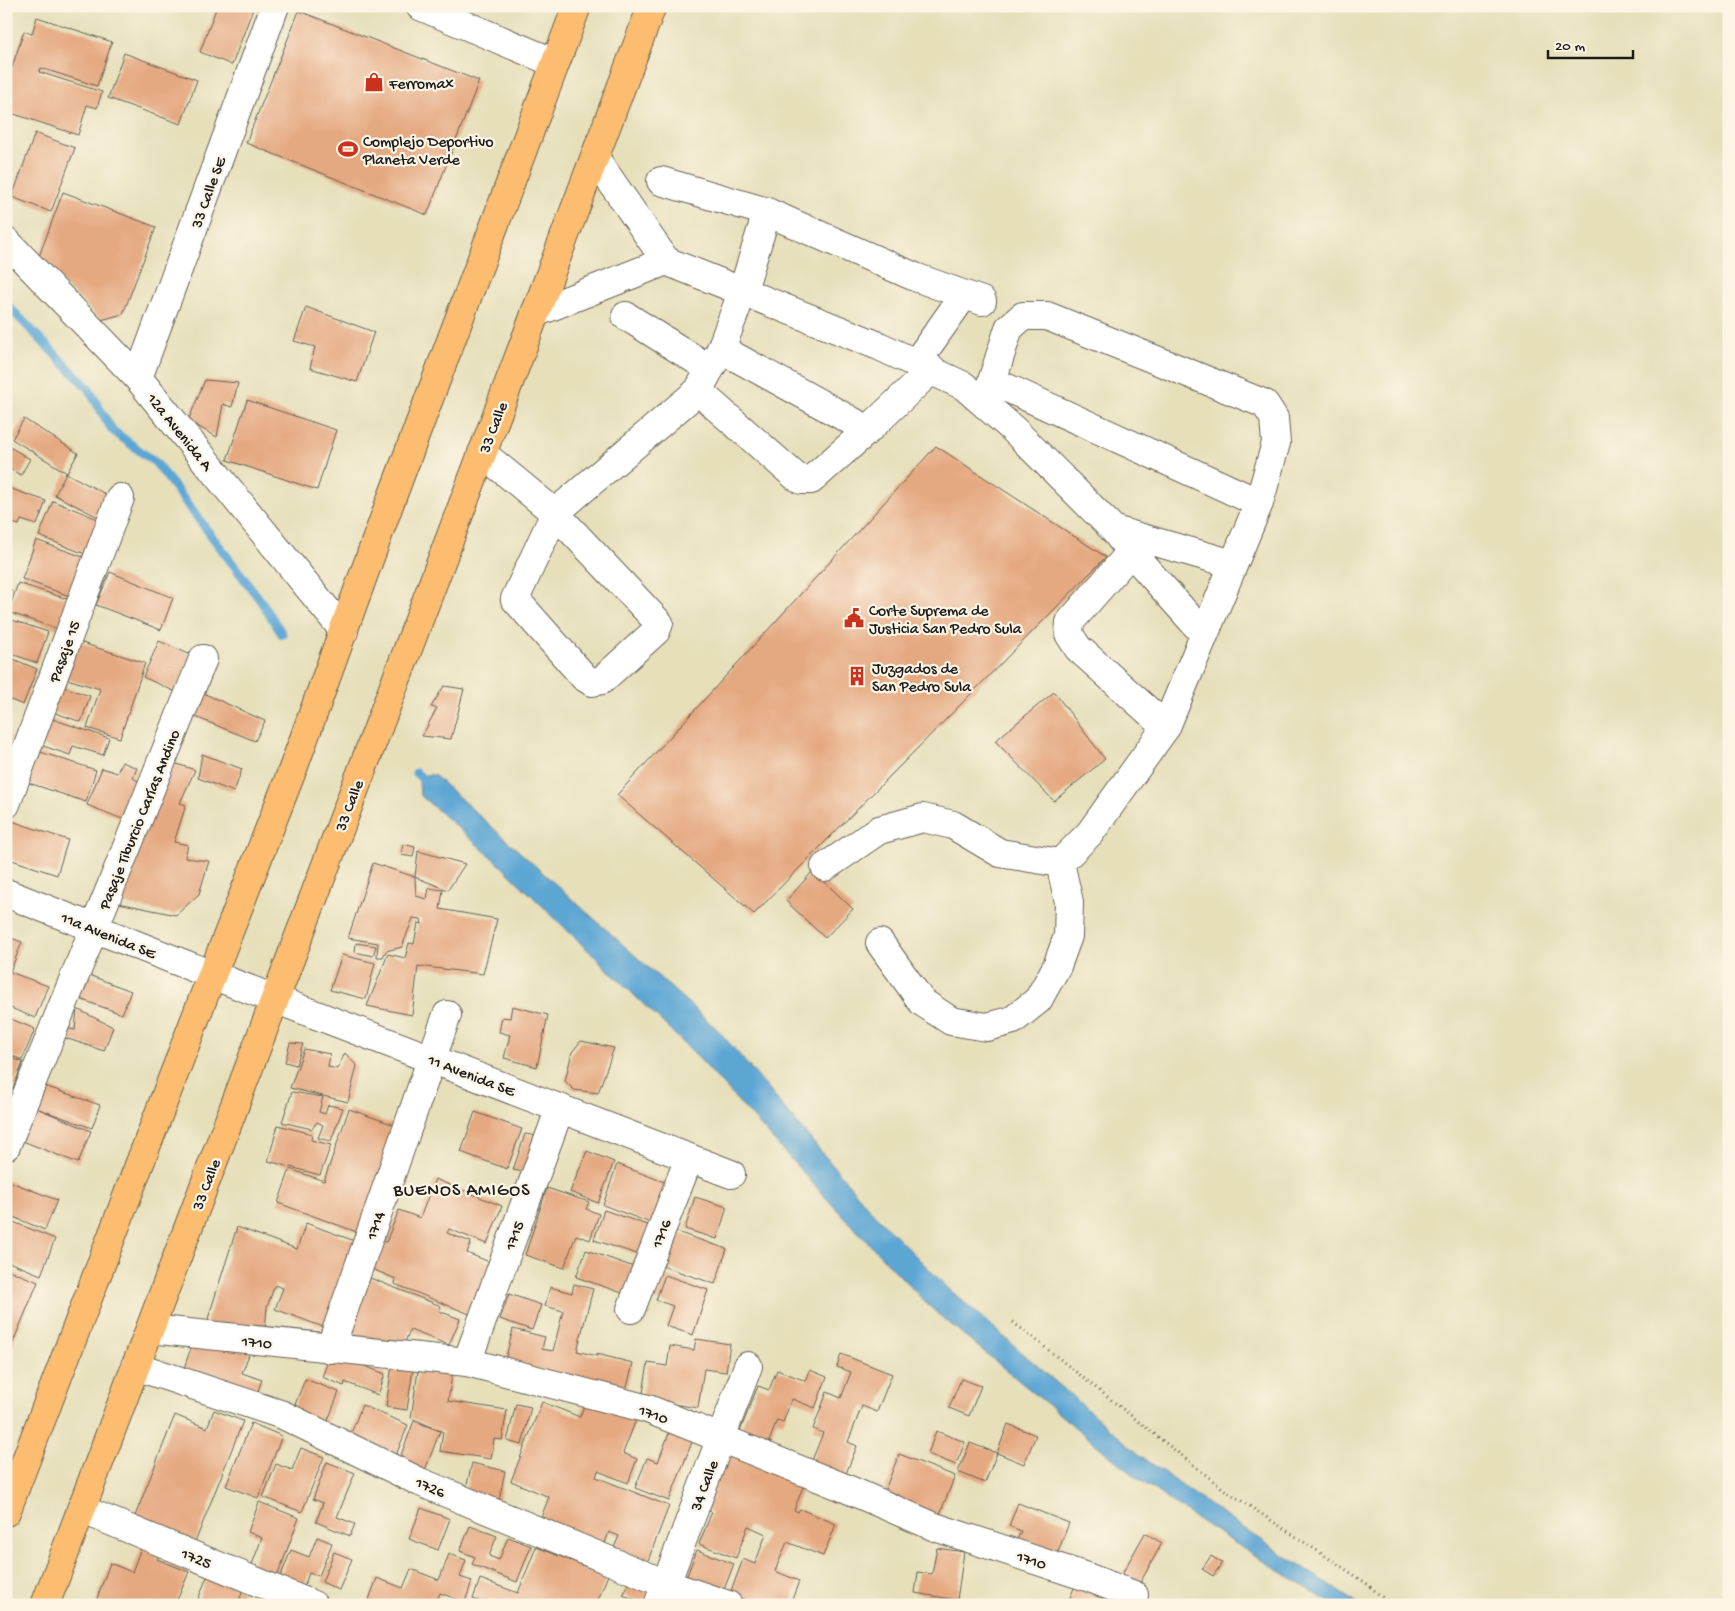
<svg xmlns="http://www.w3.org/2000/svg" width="1735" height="1611" viewBox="0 0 1735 1611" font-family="'Gochi Hand',sans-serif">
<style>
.water{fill:#5ca6d4;stroke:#3c6178}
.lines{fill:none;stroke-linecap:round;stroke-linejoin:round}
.stream{stroke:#5ca6d4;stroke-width:9}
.building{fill:#e5a981}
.minor-casing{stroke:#636053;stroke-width:30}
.major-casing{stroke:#636053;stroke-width:30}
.path{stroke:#636053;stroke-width:3;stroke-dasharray:1 4;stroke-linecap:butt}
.minor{stroke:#fff;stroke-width:28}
.major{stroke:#fcbd6f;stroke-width:28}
.labels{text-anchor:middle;stroke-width:4.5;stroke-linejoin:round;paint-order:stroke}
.poi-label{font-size:16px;fill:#1c1c1c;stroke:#fcf5e5;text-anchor:start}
.street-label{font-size:16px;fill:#1c1c1c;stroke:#fcf5e5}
.neighbourhood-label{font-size:18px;letter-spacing:1px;fill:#1c1c1c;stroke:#fcf5e5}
</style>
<rect width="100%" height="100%" fill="#fcf5e5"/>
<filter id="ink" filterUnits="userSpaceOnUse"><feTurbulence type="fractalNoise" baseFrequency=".02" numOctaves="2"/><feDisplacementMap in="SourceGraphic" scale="10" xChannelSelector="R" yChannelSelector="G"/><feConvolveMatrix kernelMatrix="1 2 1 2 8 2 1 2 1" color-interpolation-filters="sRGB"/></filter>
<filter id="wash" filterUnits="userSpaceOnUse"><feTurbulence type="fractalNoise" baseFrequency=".0096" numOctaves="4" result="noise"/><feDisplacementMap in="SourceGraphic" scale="20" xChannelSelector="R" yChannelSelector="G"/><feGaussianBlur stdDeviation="1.12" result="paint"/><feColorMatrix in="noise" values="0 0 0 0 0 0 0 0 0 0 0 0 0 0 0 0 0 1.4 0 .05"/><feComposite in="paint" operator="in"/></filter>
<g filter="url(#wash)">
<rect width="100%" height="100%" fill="#e6dfba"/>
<polygon class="water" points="424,775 434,775 719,1031 873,1213 950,1290 1141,1456 1209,1505 1359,1605 1334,1605 1198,1520 1133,1475 930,1307 838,1211 696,1055 496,861 420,795 419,782"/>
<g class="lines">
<g class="stream">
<polyline points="6,304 88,388 112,430 156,463 261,601 282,634"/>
<polyline points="416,773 429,785"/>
</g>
</g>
<g id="blocks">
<g class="building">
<polygon points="217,6 254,6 232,65 200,52"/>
<polygon points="299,11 479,81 427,215 246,143"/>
<polygon points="37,17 112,42 97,86 41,68 39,72 102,92 97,108 87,105 78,135 8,112 14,95 6,92 6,85 24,31 32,34"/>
<polygon points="124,53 197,80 181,124 108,98"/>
<polygon points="35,133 75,148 51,212 12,197"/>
<polygon points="63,192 156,227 123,314 101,320 38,259"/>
<polygon points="306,307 374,332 357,382 310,368 315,347 294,341"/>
<polygon points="205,380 238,383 232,407 223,404 217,437 188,421"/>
<polygon points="247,400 336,430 317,490 227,460"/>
<polygon points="24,419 78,453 67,473 12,439"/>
<polygon points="8,446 30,459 21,475 6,467"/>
<polygon points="936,446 1106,557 754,914 617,795"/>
<polygon points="66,473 113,498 102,519 55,495"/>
<polygon points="6,487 46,501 37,525 21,520 19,525 6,521"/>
<polygon points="53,501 103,521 90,556 39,536"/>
<polygon points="36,540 89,559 75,598 22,579"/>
<polygon points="110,572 173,598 161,630 96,605"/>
<polygon points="18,583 70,600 60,630 8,612"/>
<polygon points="6,589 12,591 6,605"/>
<polygon points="6,618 48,632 37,663 6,652"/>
<polygon points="76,641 145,663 120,738 87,728 100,689 64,678"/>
<polygon points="159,641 191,655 176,692 143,677"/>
<polygon points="6,656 37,669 23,705 6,698"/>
<polygon points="58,685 90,696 81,722 50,711"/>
<polygon points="444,686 464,689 451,739 422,736 437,708 431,707"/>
<polygon points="1054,692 1105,759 1054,801 995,741"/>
<polygon points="203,693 265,721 255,741 193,716"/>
<polygon points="46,717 109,738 103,755 73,746 70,755 37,744"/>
<polygon points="6,735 11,736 7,750 6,750"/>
<polygon points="34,750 96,770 86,802 23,781"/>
<polygon points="202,754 242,769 234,792 198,778"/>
<polygon points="122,762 137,768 133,778 140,782 125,820 87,805 102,768 117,773"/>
<polygon points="174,763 195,770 180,803 186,805 174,842 188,845 185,858 209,861 199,894 176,915 114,902"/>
<polygon points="9,820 68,840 57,875 6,858 6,828"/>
<polygon points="403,844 415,847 413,857 401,855"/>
<polygon points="418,851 465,864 448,890 415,877"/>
<polygon points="373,863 415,877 416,896 427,899 429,888 443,890 440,909 497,919 483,974 418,966 412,1015 367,1006 388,954 405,958 409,943 414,944 418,923 422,924 421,919 413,918 402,947 386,951 383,957 377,957 378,943 348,938"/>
<polygon points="813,871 853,909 825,938 786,901"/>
<polygon points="6,936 22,942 10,972 48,986 35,1018 6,1006"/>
<polygon points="356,943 376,946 373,956 355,952"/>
<polygon points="342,955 375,963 366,999 330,990"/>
<polygon points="86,974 131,991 122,1014 77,998"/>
<polygon points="512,1006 548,1015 537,1067 504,1058 510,1035 499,1032 502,1017 510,1018"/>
<polygon points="77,1009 113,1027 104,1051 59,1036 61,1027 75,1030"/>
<polygon points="6,1017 35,1029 22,1060 6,1053"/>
<polygon points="581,1041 614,1048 598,1093 574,1090 565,1081 572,1052"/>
<polygon points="290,1043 303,1044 296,1065 285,1062"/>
<polygon points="304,1049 330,1054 328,1067 337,1069 345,1053 357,1066 348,1102 290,1088"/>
<polygon points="6,1056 23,1062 11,1094 6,1093"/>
<polygon points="39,1084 100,1105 92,1128 39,1109 91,1131 78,1163 20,1140"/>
<polygon points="292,1092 323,1097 319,1112 325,1114 328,1105 343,1108 331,1141 318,1138 323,1125 317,1122 312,1129 282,1122"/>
<polygon points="349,1109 403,1128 365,1235 278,1203 290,1169 324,1181"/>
<polygon points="475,1112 522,1129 507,1169 461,1152"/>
<polygon points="278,1125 312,1134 311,1140 331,1145 320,1175 268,1161"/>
<polygon points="525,1134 544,1137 533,1174 513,1170"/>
<polygon points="587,1151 614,1162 598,1203 570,1192"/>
<polygon points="617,1164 672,1185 656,1225 603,1205"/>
<polygon points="435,1179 502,1206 487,1244 449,1229 447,1233 471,1242 467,1253 492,1263 472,1315 395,1284 396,1279 372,1269 382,1241 386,1242 399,1210 420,1218"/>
<polygon points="6,1180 57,1200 45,1230 6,1214"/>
<polygon points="547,1188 589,1202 586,1209 599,1214 590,1240 576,1235 564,1268 525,1255"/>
<polygon points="695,1197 727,1207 717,1239 685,1229"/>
<polygon points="604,1210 650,1226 640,1255 594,1240"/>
<polygon points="6,1219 55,1239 41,1275 6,1261"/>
<polygon points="306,1223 360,1243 326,1328 275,1309 283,1288 275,1285 267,1307 265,1330 205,1328 237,1227 297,1249"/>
<polygon points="674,1231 727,1249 715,1284 662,1266"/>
<polygon points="586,1250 634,1267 625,1294 576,1277"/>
<polygon points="6,1269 38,1282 6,1359"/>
<polygon points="665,1275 708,1290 693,1335 666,1326 673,1306 656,1300"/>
<polygon points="370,1278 441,1306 439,1311 460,1319 449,1345 410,1330 402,1349 346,1345"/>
<polygon points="574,1284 593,1289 577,1351 597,1356 597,1354 633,1363 626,1391 505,1361 513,1329 545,1337 542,1349 553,1351 563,1311 545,1306 550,1287 572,1293"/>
<polygon points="509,1294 541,1305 532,1330 500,1319"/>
<polygon points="696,1339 730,1344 726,1372 704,1369 698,1408 642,1399 648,1363 667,1366 670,1346 694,1350"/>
<polygon points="193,1342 250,1352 242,1373 262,1380 254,1401 182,1374"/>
<polygon points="331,1353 385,1374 378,1395 345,1382 344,1386 322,1377"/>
<polygon points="841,1354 892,1374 877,1412 862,1406 848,1442 857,1446 845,1476 811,1463 823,1433 813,1429 827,1392 841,1398 851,1372 837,1367"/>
<polygon points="419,1364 453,1369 448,1401 507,1410 502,1440 494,1439 491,1459 440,1451 443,1432 411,1418"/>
<polygon points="392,1365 413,1369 407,1410 386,1407"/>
<polygon points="777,1370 806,1381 810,1370 827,1377 815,1408 792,1399 783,1422 777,1420 769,1442 740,1431 758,1386 769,1390"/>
<polygon points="305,1379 339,1392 325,1428 291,1415"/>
<polygon points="961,1379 981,1386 969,1416 949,1408"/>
<polygon points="586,1400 636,1420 623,1453 637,1459 628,1483 598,1471 596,1477 669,1506 647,1563 613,1550 619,1536 609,1532 602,1551 538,1525 549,1497 511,1481 542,1402 580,1417"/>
<polygon points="516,1404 531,1407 522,1445 507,1441"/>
<polygon points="362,1405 408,1425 392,1465 350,1436"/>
<polygon points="214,1410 243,1421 194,1545 133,1521 175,1415 207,1428"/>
<polygon points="414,1421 440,1431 422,1478 396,1468"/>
<polygon points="251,1423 282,1436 258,1498 226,1486"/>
<polygon points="1008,1424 1036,1435 1024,1464 997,1453"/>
<polygon points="671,1428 694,1437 669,1501 635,1488 647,1458 658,1462"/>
<polygon points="936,1431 965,1442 956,1465 928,1454"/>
<polygon points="970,1443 997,1453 985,1483 958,1472"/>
<polygon points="301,1448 324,1457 302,1512 263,1497 276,1464 292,1470"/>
<polygon points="728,1452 805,1482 794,1510 798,1512 800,1509 836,1524 823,1556 787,1542 775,1571 799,1581 790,1605 758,1605 730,1594 743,1559 755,1564 766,1534 748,1526 736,1558 699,1544 712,1512 706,1510"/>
<polygon points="899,1454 955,1476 939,1516 883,1495"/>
<polygon points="327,1462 355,1473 337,1517 355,1524 350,1536 316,1522 323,1503 313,1499"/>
<polygon points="472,1463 505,1471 499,1501 465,1493"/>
<polygon points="259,1502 299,1518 277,1577 251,1567 262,1538 248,1532"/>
<polygon points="1018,1503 1069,1523 1056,1557 1016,1542 1021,1531 1009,1526"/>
<polygon points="421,1508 450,1519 438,1550 409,1539"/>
<polygon points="470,1526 497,1536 489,1556 499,1560 508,1537 531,1546 517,1582 472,1564 475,1557 460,1551"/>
<polygon points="1145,1533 1162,1543 1139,1585 1122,1574"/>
<polygon points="317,1537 332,1543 319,1576 309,1573 304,1587 280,1578 291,1550 309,1557"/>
<polygon points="536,1547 608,1575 596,1605 488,1605 473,1599 480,1579 518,1593"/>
<polygon points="141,1548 159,1555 157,1559 189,1572 175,1605 106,1605 96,1601 110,1563 132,1572"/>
<polygon points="937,1548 964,1552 957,1600 915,1593 918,1572 932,1574"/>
<polygon points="697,1550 734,1564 723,1592 686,1578"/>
<polygon points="334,1552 352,1559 339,1590 322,1582"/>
<polygon points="449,1554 466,1560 460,1577 472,1581 465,1602 440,1593 437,1601 428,1598 425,1605 367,1605 377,1578 403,1588 411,1569 439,1580"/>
<polygon points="1211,1556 1222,1563 1213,1576 1202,1569"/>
<polygon points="208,1574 232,1583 231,1586 243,1591 237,1605 196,1605"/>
<polygon points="631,1577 651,1585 644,1603 623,1595"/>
<polygon points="1077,1581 1115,1595 1111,1605 1067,1605"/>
<polygon points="266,1599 281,1605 264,1605"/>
</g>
</g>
</g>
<g filter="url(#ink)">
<use href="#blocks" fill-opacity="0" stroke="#636053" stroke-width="1"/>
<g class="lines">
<defs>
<g id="minor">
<polyline points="420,6 555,63"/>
<polyline points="767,212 915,277 982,301"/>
<polyline points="6,241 138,378 344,631"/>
<polyline points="666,261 879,346 964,386 1013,429 1114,530 1131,552 1204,634"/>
<polyline points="535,313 666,261 595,158"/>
<polyline points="626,316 710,369"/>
<polyline points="721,349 868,430"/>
<polyline points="916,363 964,295"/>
<polyline points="138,378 275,6"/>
<polyline points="992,381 1259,503"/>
<polyline points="698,391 795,476 802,480 811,480 868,430 932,369"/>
<polyline points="482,453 555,513 698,391 721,349 743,290 767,212 661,181"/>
<polygon points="555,513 659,623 656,631 602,680 592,682 584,677 515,599"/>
<polyline points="1114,530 1233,564"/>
<polyline points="1131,552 1070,622 1069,634 1078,648 1166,727"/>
<polyline points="6,804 120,498"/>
<polyline points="825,867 879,830 923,818 953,825 1000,853 1060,863 1090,833 1166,727 1259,503 1276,443 1274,418 1265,404 1047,316 1023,316 1009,328 992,381 987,406"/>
<polyline points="6,893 212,975 731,1174"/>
<polyline points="880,943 922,1002 951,1021 987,1027 1013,1020 1038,1000 1057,966 1068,936 1069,902 1060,863"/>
<polyline points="6,1146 203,659"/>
<polyline points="631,1309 689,1158"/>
<polyline points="150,1329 467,1362 648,1409 845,1488 935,1527 1087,1577 1134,1595"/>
<polyline points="330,1349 447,1015"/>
<polyline points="467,1362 560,1108"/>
<polyline points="135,1366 283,1415 420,1482 666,1584 728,1605"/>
<polyline points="81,1509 313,1605"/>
<polyline points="658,1605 748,1366"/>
</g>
<g id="major">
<polyline points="6,1512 212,975 294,766 389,505 577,6"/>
<polyline points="45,1605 652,6"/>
</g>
</defs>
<use href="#minor" class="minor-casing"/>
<use href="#major" class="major-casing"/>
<polyline class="path" points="1013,1322 1225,1490 1366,1583 1391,1605"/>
<use href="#minor" class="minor"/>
<use href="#major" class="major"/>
</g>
</g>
<defs>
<symbol id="shop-bare" viewBox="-9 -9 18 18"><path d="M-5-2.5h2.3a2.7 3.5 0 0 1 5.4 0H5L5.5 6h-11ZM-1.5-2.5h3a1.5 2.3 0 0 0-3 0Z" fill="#c8321e" stroke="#fcf5e5" stroke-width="2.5" paint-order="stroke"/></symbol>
<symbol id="stadium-bare" viewBox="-9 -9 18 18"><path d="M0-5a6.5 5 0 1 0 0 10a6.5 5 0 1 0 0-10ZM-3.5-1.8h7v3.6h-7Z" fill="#c8321e" stroke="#fcf5e5" stroke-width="2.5" paint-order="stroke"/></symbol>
<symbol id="civic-bare" viewBox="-9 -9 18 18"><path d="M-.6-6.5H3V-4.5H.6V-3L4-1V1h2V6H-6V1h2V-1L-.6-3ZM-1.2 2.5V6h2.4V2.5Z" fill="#c8321e" stroke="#fcf5e5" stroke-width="2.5" paint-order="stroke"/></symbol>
<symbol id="building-bare" viewBox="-9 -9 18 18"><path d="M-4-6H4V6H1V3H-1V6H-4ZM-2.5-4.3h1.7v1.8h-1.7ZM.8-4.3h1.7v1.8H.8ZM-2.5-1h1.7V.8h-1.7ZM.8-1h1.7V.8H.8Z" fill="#c8321e" stroke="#fcf5e5" stroke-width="2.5" paint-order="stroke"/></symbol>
</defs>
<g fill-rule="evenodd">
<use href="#shop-bare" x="360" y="68" width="28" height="28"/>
<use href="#stadium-bare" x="334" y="135" width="28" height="28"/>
<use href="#civic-bare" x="840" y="604" width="28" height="28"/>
<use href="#building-bare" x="843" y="662" width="28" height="28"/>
</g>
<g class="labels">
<g class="poi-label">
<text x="389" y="88">Ferromax</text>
<text x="363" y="146">Complejo Deportivo<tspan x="363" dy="18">Planeta Verde</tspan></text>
<text x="869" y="615">Corte Suprema de<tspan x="869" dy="18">Justicia San Pedro Sula</tspan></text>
<text x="872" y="673">Juzgados de<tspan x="872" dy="18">San Pedro Sula</tspan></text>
</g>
<g class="street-label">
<text transform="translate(207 192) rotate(-70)" y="6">33 Calle SE</text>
<text transform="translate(492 427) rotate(-69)" y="6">33 Calle</text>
<text transform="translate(181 431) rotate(51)" y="6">12a Avenida A</text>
<text transform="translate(63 651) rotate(-70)" y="6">Pasaje 15</text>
<text transform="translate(348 805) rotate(-69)" y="6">33 Calle</text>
<text transform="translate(138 819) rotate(-68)" y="6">Pasaje Tiburcio Carías Andino</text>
<text transform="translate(109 934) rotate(22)" y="6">11a Avenida SE</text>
<text transform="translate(472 1074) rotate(21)" y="6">11 Avenida SE</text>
<text transform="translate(205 1184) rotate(-69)" y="6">33 Calle</text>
<text transform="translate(374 1225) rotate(-71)" y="6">1714</text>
<text transform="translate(660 1233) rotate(-69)" y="6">1716</text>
<text transform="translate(513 1235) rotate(-70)" y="6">1715</text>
<text transform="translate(257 1341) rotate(6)" y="6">1710</text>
<text transform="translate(654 1413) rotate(20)" y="6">1710</text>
<text transform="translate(703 1485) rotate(-69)" y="6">34 Calle</text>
<text transform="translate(431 1486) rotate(23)" y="6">1726</text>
<text transform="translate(197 1557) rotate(22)" y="6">1725</text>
<text transform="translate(1032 1559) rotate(18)" y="6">1710</text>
</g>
<g class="neighbourhood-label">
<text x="462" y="1195">BUENOS AMIGOS</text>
</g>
</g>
<rect width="1735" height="1611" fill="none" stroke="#fcf5e5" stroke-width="25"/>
<path d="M1548 50v8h85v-8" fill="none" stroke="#1c1c1c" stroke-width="2.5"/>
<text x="1555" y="50" font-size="15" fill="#1c1c1c" stroke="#fcf5e5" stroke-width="4" paint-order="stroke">20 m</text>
</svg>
